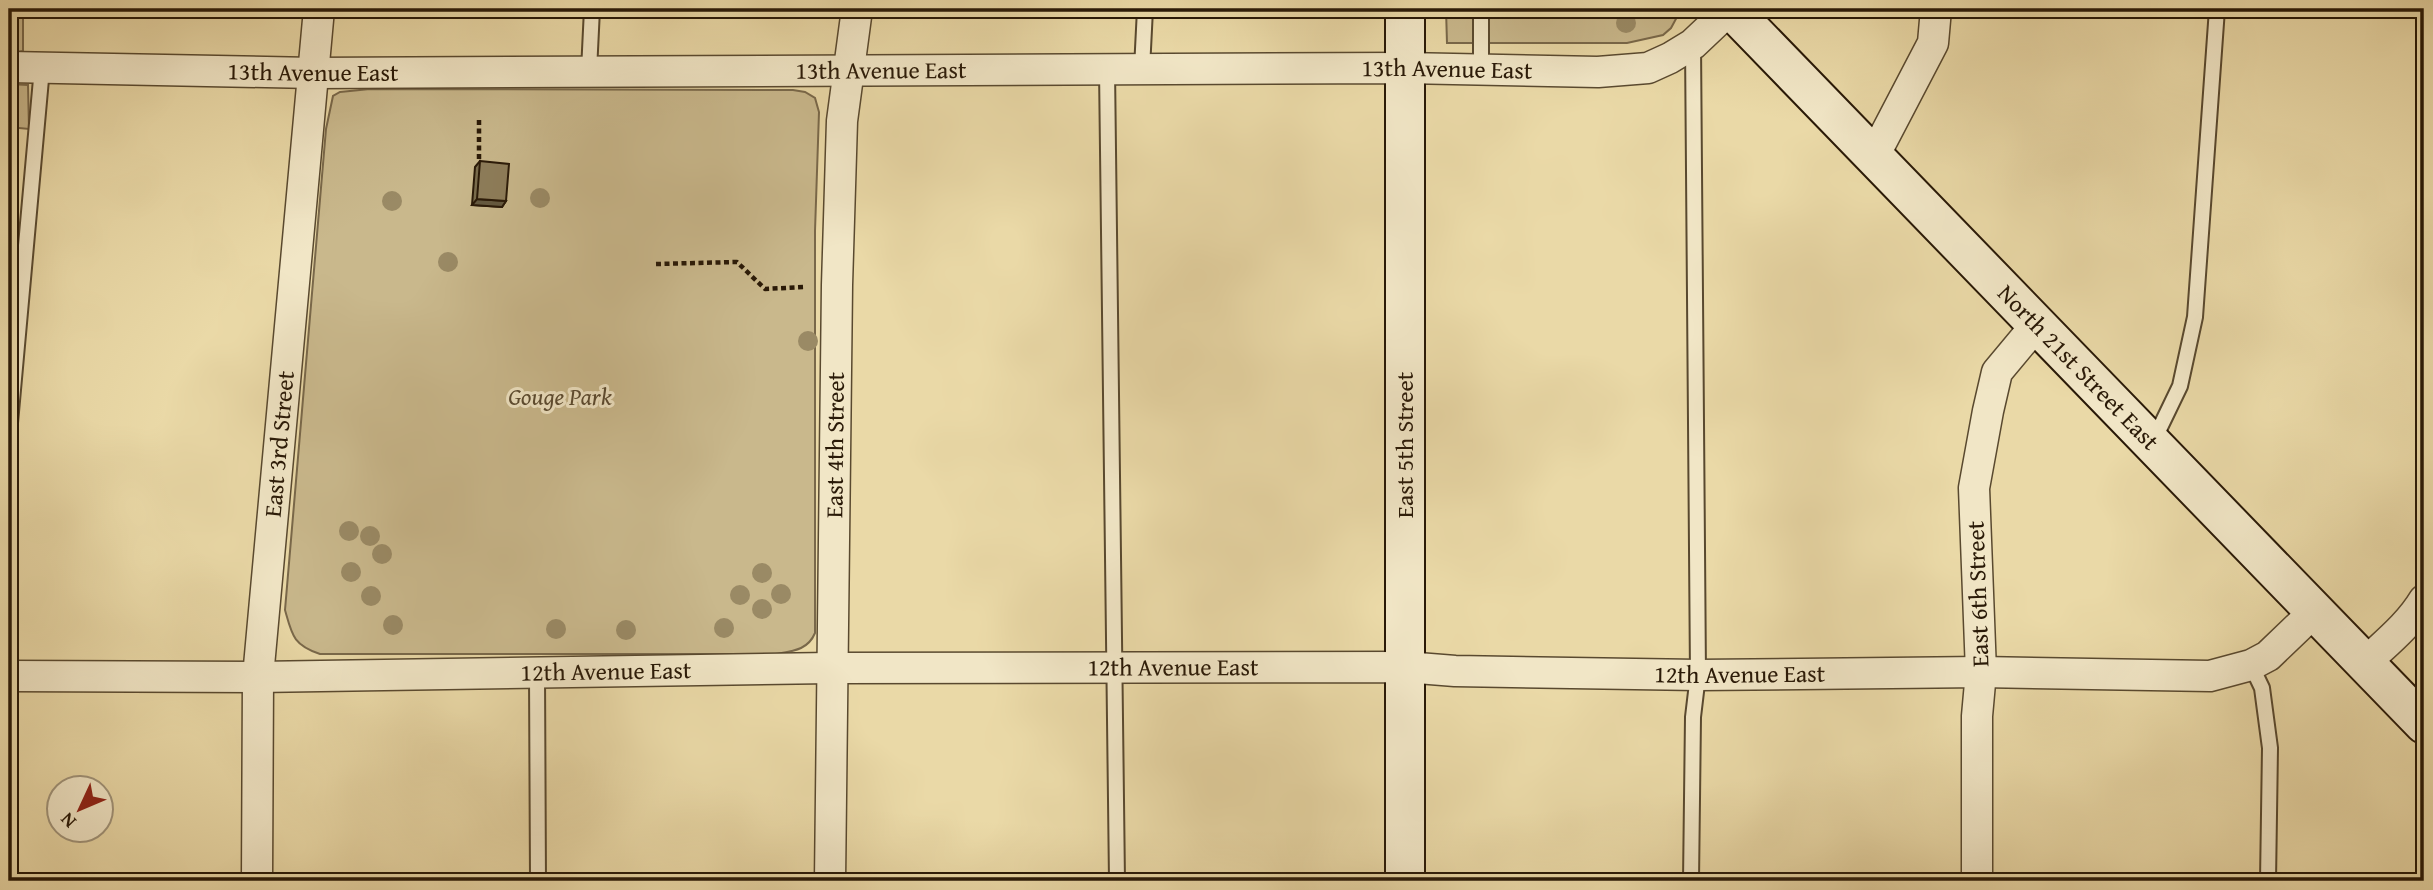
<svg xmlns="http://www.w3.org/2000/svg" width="2433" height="890" viewBox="0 0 2433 890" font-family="'Gentium Book Plus',serif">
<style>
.green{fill:#c9b88c;stroke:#79684a;stroke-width:2}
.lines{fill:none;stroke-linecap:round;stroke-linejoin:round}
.lane-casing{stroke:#59492f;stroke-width:18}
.street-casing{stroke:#59492f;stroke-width:33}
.secondary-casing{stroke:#291907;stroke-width:42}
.path{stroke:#291907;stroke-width:4.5;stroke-dasharray:5 3.5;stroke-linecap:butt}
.lane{stroke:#f1e6c6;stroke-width:14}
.street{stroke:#f1e6c6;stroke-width:30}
.secondary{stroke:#f1e6c6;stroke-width:38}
.tree{fill:#9a8a65}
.wall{fill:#796c4d;stroke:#291907;stroke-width:2}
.shaded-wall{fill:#63583f;stroke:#291907;stroke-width:2}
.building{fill:#8d7d5a;stroke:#291907;stroke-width:2}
.labels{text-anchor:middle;stroke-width:6;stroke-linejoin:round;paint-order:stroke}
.street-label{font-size:24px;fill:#291907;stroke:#f1e6c6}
.park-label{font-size:24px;font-style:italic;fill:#59492f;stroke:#f1e6c6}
</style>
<rect width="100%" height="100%" fill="#ead9a7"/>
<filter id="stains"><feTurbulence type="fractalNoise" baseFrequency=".00286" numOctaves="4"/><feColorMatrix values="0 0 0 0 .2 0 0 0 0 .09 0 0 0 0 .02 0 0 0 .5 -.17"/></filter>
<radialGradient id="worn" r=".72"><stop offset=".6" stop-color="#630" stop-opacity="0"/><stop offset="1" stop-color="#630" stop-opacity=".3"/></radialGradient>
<g class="green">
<polygon points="1446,9 1678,9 1677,17 1671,28 1663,35 1627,43 1447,43"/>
<polygon points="9,13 23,15 23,51 9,54"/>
<polygon points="9,84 28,85 29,129 9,127"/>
<path d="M370 89 793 90 805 92 815 98 819 112 815 231V633C808 650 793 651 776 654H320C293 645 292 635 285 610L326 129 333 96 340 92Z"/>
</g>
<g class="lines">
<defs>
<g id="lane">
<polyline points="1107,69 1117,881"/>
<polyline points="1142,69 1145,9"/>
<polyline points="1481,70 1481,9"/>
<polyline points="589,71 592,9"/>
<polyline points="9,434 42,68"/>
<polyline points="2153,442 2180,386 2195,317 2217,9"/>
<polyline points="2251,665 2262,688 2270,748 2268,881"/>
<polyline points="537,674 538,881"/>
<polyline points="1691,881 1693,717 1698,675 1693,44"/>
</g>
<g id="street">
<path id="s1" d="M9 67 313 73 1405 68 1598 72 1648 68 1670 58 1693 44 1730 9"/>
<polyline points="1874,156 1933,43 1936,9"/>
<path d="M2365 663C2386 643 2409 625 2424 600"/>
<path id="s2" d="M9 676 258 677 831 668 1405 667 1455 671 1698 675 1981 672 2210 676 2251 665 2268 656 2315 611"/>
<path id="s3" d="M257 881 258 677 319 9"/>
<path id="s4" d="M830 881 837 285 842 121 857 9"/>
<polyline points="1977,881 1977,716 1981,672 1974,488 1988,411 1997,372 2037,324"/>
</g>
<g id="secondary">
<path id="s5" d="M1731 9 2424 724"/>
<polyline points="1405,881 1405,9"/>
</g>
</defs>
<use href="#lane" class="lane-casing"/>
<use href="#street" class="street-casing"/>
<use href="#secondary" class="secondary-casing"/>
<g class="path">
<polyline points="479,120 479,162"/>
<polyline points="656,264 737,262 765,289 804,287"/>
</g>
<use href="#lane" class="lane"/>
<use href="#street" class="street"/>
<use href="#secondary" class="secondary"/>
</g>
<g class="tree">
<circle cx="1626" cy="23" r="10"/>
<circle cx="540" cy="198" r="10"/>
<circle cx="392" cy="201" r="10"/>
<circle cx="448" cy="262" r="10"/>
<circle cx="808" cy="341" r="10"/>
<circle cx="349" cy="531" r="10"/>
<circle cx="370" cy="536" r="10"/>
<circle cx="382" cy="554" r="10"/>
<circle cx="351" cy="572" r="10"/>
<circle cx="762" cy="573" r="10"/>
<circle cx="781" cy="594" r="10"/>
<circle cx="740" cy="595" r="10"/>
<circle cx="371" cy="596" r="10"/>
<circle cx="762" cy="609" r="10"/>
<circle cx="393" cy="625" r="10"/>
<circle cx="724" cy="628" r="10"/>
<circle cx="556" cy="629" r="10"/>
<circle cx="626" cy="630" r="10"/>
</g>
<polygon class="wall" points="480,161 506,201 502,207 472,205 475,167"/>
<polygon class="shaded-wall" points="477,199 506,201 502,207 472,205"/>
<polygon class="building" points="480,161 509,164 506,201 477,199"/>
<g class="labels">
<g class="street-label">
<text dy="8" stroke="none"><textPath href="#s1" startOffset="1438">13th Avenue East</textPath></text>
<text dy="8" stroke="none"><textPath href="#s1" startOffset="304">13th Avenue East</textPath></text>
<text dy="8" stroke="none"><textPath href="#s1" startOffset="872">13th Avenue East</textPath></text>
<text dy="8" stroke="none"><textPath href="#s5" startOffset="499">North 21st Street East</textPath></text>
<text dy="8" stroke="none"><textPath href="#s4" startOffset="436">East 4th Street</textPath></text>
<text dy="8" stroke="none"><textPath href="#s3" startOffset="438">East 3rd Street</textPath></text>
<text transform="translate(1405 445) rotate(-90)" y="8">East 5th Street</text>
<text transform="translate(1978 594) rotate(-92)" y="8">East 6th Street</text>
<text dy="8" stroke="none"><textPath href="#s2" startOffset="1164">12th Avenue East</textPath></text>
<text dy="8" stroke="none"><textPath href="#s2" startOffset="597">12th Avenue East</textPath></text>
<text dy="8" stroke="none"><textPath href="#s2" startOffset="1731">12th Avenue East</textPath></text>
</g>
<g class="park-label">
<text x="560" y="405">Gouge Park</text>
</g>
</g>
<rect width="2433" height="890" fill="none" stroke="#ead9a7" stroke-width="35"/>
<rect x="10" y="10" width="2412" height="869" fill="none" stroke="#291907" stroke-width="3.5"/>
<rect x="18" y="18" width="2398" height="855" fill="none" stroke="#291907" stroke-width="2"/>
<g transform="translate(80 809) rotate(226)"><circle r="33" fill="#f1e6c6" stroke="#a1947a" stroke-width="2"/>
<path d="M0-5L12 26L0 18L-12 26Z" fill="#8f2418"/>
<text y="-10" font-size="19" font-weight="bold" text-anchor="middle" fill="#291907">N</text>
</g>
<rect width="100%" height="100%" filter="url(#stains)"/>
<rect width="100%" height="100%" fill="url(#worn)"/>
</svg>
